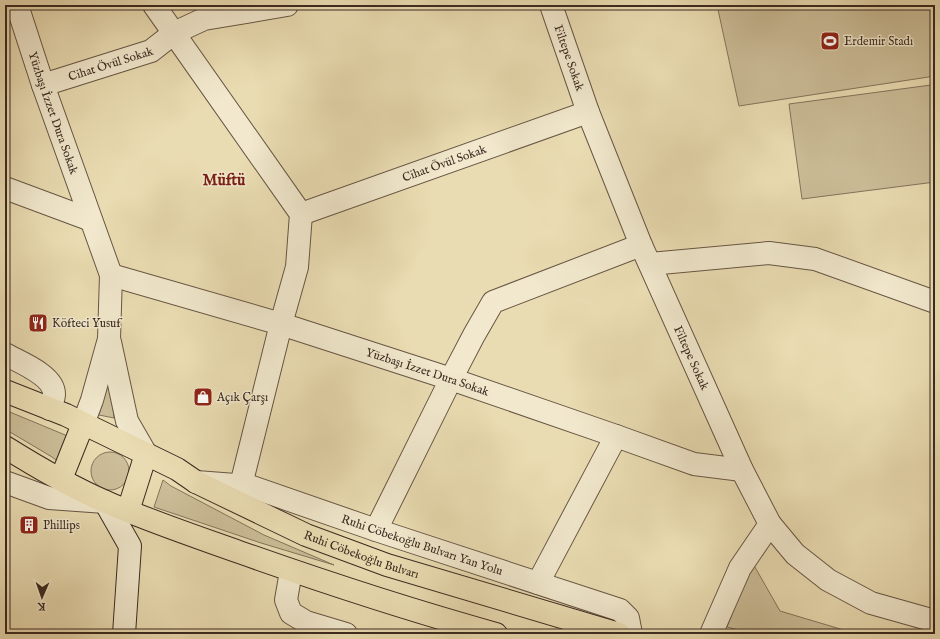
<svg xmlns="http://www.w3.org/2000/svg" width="940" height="639" viewBox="0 0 940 639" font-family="'IM FELL English',serif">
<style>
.green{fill:#ccbe99;stroke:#84745c}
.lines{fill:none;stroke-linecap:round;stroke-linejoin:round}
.minor-casing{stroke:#675644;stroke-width:24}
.tertiary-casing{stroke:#675644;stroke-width:24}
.secondary-casing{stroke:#3b2a20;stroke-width:24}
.primary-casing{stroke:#3b2a20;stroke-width:24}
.minor{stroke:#f1e8cd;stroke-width:22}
.tertiary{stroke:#f1e8cd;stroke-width:22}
.secondary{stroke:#f1e8cd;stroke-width:22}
.primary{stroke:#eadcb2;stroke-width:22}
.labels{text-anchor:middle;stroke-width:3;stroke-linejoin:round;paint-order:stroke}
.poi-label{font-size:12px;fill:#3b2a20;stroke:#f1e8cd;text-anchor:start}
.street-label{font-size:12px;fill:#3b2a20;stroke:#f1e8cd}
.district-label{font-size:16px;font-weight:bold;fill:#7a1f14;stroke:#f1e8cd}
</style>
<rect width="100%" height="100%" fill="#eadcb2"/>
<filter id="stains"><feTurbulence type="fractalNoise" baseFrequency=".005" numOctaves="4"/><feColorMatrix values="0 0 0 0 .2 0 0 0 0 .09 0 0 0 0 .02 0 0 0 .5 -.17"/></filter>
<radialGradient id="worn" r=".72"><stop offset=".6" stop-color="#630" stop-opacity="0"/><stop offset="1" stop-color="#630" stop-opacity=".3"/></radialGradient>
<g class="green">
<polygon points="717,5 935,5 935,76 739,106"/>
<polygon points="931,85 935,116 935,182 802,199 789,104"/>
<polygon points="109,369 114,418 99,415"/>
<polygon points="5,410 70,437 60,463 52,457 5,429"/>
<circle cx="110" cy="471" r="19"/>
<polygon points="163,480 171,486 264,535 334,565 261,543 154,507"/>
<polygon points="752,562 780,611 857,634 753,634 727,627"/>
</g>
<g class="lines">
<defs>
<g id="minor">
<path id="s1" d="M17 5 43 85 111 275 109 339 92 400 83 424"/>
<polyline points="154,5 301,214 297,267 281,324 241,485"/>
<path id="s2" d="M551 5 588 112 641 245 742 470 770 524 795 554 828 580 871 603 935 621"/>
<path id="s3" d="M43 85 151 51 174 33 204 19 287 5"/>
<polyline points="5,188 91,220"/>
<path id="s4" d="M301 214 588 112"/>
<polyline points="650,264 769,253 815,259 935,302"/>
<path id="s5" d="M111 275 281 324 451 379 616 436 694 464 742 470"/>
<polyline points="110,342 127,421 146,454"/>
<path id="s6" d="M196 482 249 486 376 530 620 610 628 618 631 634"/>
<polyline points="376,530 451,379 474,335 493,302 641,245"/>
<polyline points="291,571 286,600 291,613 306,622 346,634"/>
<polyline points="538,583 616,436"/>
<polyline points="711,634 740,568 770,524"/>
</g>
<g id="tertiary">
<path d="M5 354C19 362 54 375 54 394 54 399 51 405 50 409"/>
<polyline points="5,482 49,498 105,502"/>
</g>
<polyline id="secondary" points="105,502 130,546 124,634"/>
<g id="primary">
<path id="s7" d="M5 391 66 415 177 469 196 482 306 535 387 565 619 634"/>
<path d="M5 447C37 467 71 487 106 502 149 521 194 536 239 552 324 582 409 610 496 634"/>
<polyline points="61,479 83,424"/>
<polyline points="128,511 146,454"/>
</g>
</defs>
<use href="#minor" class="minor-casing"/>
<use href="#tertiary" class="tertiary-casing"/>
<use href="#secondary" class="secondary-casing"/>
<use href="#primary" class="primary-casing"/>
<use href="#minor" class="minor"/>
<use href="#tertiary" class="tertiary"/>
<use href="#secondary" class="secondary"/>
<use href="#primary" class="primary"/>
</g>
<defs>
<symbol id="stadium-square" viewBox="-11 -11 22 22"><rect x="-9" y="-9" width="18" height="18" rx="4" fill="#8f2418" stroke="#f1e8cd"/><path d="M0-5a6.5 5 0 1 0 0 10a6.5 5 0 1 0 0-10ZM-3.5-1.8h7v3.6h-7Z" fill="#fff"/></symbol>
<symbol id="restaurant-square" viewBox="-11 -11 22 22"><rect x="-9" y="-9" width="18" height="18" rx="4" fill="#8f2418" stroke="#f1e8cd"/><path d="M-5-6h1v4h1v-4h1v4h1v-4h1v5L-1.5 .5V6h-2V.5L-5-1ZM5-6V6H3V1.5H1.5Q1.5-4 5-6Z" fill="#fff"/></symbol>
<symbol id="shop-square" viewBox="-11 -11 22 22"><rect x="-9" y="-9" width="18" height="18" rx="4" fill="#8f2418" stroke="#f1e8cd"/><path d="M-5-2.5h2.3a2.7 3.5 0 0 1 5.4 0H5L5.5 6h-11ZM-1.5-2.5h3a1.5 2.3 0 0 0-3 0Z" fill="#fff"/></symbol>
<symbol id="building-square" viewBox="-11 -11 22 22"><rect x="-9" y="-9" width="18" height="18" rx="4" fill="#8f2418" stroke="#f1e8cd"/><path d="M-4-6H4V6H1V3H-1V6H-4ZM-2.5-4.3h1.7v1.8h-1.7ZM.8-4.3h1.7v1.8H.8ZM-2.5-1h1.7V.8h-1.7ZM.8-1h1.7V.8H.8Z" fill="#fff"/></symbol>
</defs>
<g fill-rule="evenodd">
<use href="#stadium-square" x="819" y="30" width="22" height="22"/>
<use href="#restaurant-square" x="27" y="312" width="22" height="22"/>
<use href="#shop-square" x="192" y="386" width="22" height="22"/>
<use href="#building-square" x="18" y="514" width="22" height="22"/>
</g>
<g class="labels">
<g class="poi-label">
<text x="844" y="45">Erdemir Stadı</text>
<text x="52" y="327">Köfteci Yusuf</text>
<text x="217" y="401">Açık Çarşı</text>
<text x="43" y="529">Phillips</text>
</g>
<g class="street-label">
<text dy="4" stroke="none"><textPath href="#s2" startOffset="56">Filtepe Sokak</textPath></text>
<text dy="4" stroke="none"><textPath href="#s3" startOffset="71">Cihat Övül Sokak</textPath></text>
<text dy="4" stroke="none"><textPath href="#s1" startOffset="114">Yüzbaşı İzzet Dura Sokak</textPath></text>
<text dy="4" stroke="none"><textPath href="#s4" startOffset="152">Cihat Övül Sokak</textPath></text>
<text dy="4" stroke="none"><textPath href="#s2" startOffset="380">Filtepe Sokak</textPath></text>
<text dy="4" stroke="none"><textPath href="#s5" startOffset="331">Yüzbaşı İzzet Dura Sokak</textPath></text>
<text dy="4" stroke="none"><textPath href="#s6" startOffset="236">Ruhi Cöbekoğlu Bulvarı Yan Yolu</textPath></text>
<text dy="4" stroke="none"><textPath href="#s7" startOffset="393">Ruhi Cöbekoğlu Bulvarı</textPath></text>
</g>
<g class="district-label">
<text x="224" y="185">Müftü</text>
</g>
</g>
<rect width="940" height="639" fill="none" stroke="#eadcb2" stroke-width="20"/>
<rect x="6" y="6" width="928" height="627" fill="none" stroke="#3b2a20" stroke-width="2"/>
<rect x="10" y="10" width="920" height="619" fill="none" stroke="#3b2a20"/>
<g transform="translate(42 597) rotate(182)" stroke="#f1e8cd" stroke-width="3" paint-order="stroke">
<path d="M0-3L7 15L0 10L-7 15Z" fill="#3b2a20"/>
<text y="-6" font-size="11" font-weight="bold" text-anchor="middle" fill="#3b2a20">K</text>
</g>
<rect width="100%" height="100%" filter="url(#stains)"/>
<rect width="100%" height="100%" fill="url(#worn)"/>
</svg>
